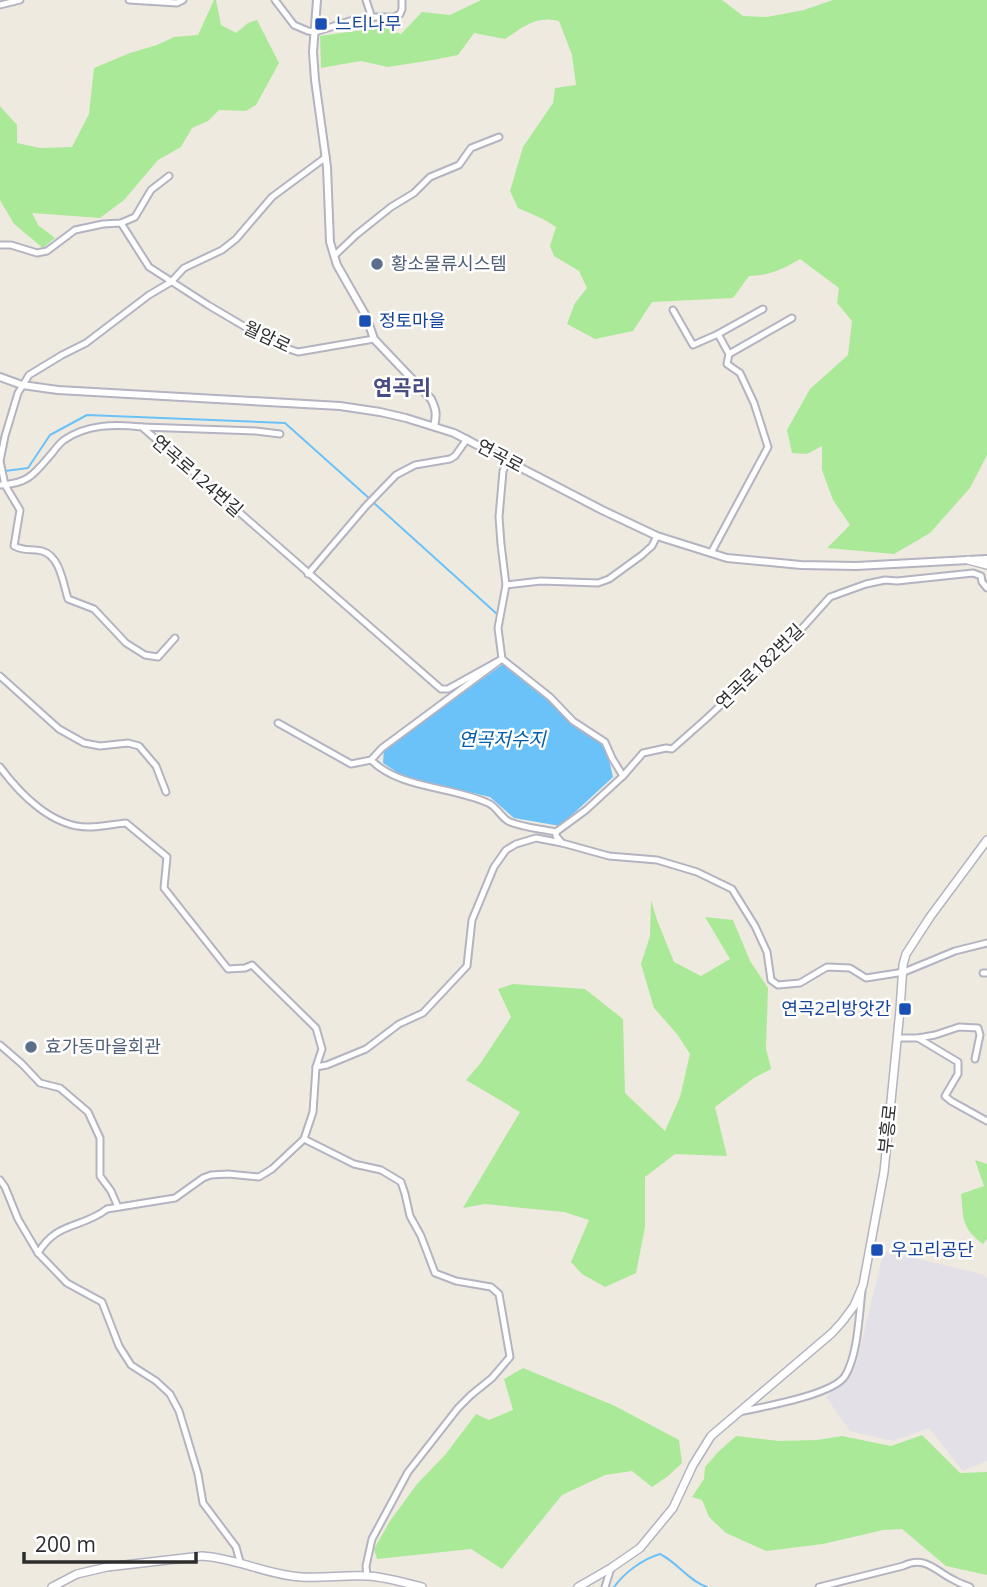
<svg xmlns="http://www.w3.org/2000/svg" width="987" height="1587" viewBox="0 0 987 1587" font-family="'Open Sans','Noto Sans KR',sans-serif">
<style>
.industrial{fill:#e3e0e8}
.green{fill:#aae998}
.water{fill:#6bc2f8}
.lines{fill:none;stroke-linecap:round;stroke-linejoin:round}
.stream{stroke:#6bc2f8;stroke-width:2}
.minor-casing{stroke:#b3b3c2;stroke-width:9}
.tertiary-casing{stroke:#b3b3c2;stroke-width:10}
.secondary-casing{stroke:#b3b3c2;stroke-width:10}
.minor{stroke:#fff;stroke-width:5}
.tertiary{stroke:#fff;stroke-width:6}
.secondary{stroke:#fff;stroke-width:7}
.transit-dot{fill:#1a4fb4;stroke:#fff;stroke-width:2.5}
.service-dot{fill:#5c6f8a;stroke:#fff;stroke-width:2.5}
.labels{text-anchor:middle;stroke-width:5;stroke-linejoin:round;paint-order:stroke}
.transit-label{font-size:18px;fill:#164399;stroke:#fff;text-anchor:start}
.service-label{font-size:18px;fill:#4e5e75;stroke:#fff;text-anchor:start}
.street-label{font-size:18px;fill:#2d2d2d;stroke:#fff}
.water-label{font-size:19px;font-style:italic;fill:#035dab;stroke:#fff}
.quarter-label{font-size:21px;font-weight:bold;fill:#494c82;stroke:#fff}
</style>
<rect width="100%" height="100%" fill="#efeadf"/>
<polygon class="industrial" points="884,1251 982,1274 987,1278 987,1461 963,1471 929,1428 893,1441 850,1431 826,1397 856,1365"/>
<g class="green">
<polygon points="214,0 216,0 221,25 236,33 248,23 257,20 279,63 256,105 246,111 219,110 208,121 192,128 181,147 158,160 124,200 100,218 32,213 38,225 55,238 43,248 14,224 0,200 0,106 17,125 17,143 40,148 72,147 89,114 94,68 130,53 157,45 174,37 198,35"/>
<path d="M481 0H722L743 16 767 17 804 10 833 0H987V455L970 488 930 533 894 554 827 548 850 525 833 500 822 470V446L807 454 792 453 787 430 810 389 848 355 852 321 837 303 839 288 800 259C781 270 771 275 749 276L733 298 652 302 633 331 595 339 567 324 575 303 587 288 579 271 554 256 550 246 556 227 543 219 518 208 510 191 523 147 553 103 555 88 576 85 572 55 559 21C536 15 523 27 505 39L474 33 458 55 433 60 388 67 361 61 321 68 320 36 383 27 401 34 422 12 450 15Z"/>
<polygon points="651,900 657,920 674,962 701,976 730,959 705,917 733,920 750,961 768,988 766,1048 771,1069 754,1078 715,1107 727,1156 675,1154 645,1177 645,1227 636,1273 605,1287 582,1274 571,1262 589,1220 564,1212 543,1210 485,1204 463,1208 520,1112 466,1080 480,1064 511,1017 498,989 513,984 585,989 623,1019 625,1093 665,1131 680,1097 690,1054 677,1034 654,1008 641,964 650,936"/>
<path d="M975 1160 987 1164V1239L983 1244C961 1227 964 1220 961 1194L984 1186Z"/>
<polygon points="523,1368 615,1406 679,1440 682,1463 668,1476 652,1487 632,1471 605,1475 562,1495 502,1569 471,1549 377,1559 374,1549 390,1521 417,1484 445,1455 476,1414 489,1420 513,1410 504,1379"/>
<polygon points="922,1435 960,1473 987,1472 987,1575 946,1566 902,1529 883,1530 823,1544 766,1551 726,1533 709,1517 702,1500 692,1497 704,1479 705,1467 718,1452 736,1436 779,1441 817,1440 842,1436 891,1446"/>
</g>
<polygon class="water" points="506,662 573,721 605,742 613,777 560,826 514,818 490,797 414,779 398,773 383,763 384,749"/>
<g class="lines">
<g class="stream">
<polyline points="5,471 28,468 50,435 87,415 285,423 370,499"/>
<polyline points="374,503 497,614"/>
<path d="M614 1587C625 1572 643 1559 660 1554 678 1563 689 1581 707 1587"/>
</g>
<defs>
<g id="minor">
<polyline points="129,0 177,3 183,0"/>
<polyline points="275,0 294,25 308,31 315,32 353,20 376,17 394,17 400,14 402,9 402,0"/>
<polyline points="366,0 372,18"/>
<polyline points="0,5 20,0"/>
<polyline points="121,223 149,267 208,305 274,344 298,352 374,339"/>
<polyline points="0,245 11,245 37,253 47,251 75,230 103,224 121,223 135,217 151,190 169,176"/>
<polyline points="334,256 356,235 391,207 414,193 430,177 459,165 471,148 499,137"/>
<polyline points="673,310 693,345 718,334 763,309"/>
<polyline points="729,354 792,318"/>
<polyline points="142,427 256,431 280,434"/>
<path d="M0 485C29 484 35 473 53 452 56 448 60 443 64 440 87 424 115 424 142 427L441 689H448L502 659 550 697 573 721 605 742 612 758 623 776"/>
<polyline points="711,553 768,447 754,403 740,373 727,364 729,354 718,334"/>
<polyline points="308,574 366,506 396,475 415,465 450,459 455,456 467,439"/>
<polyline points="506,585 541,581 598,583 609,579 642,555 652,546 657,536"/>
<path d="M175 638 158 657 145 655 126 643 94 609 68 599C63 583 60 556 42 551 31 548 26 552 14 546L20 510 5 485 0 461 5 436 18 393 29 375 62 355 86 343 149 295 171 282 184 268 222 250 236 239 272 197 326 157"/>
<polyline points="0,676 59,729 84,743 100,746 128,743 139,746 156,766 166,792"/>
<polyline points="278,723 351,764 371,760 382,748 502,659 498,628 506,585 501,544 499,517 503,471 508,460"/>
<path d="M371 760C400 789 451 786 488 803 496 806 500 816 508 821 519 827 542 829 556 832L586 810 623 776 643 753 666 748 672 749 707 718 796 635 830 597 866 584 885 580 897 581 973 573 981 576 982 582 987 588"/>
<path d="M0 767C20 794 52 827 88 827 101 827 114 824 126 823L167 857 164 888 228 969 245 968 252 965 316 1028 322 1049 316 1067 313 1112 304 1139 354 1164 381 1170 401 1182 405 1194 410 1216 421 1236 435 1273 456 1281 491 1287 499 1294 510 1357 492 1378 471 1395 458 1408 408 1472 372 1539 366 1566 367 1576"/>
<polyline points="556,832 556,836 562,843 609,856 657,860 697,872 732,889 755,926 767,952 771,980 778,985 800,983 827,967 850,968 866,978 904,972 955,951 987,943"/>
<polyline points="983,973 987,973"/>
<polyline points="898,1038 918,1038 935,1035 959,1027 978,1028 980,1035 975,1059"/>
<polyline points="918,1038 958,1062 958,1074 945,1096 951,1101 987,1121"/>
<polyline points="0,1045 22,1064 40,1083 60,1088 88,1112 100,1138 100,1176 111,1191 118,1207"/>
<polyline points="316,1067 327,1065 366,1049 399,1024 423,1013 467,966 472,920 494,867 506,850 516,844 536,838 562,843"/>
<polyline points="0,1180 5,1187 18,1219 38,1253 67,1283 102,1302 119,1346 131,1365 156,1381 170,1394 179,1411 186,1434 198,1474 203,1503 236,1547 240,1562"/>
<path d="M38 1253C57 1221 81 1229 107 1209L175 1198 203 1178 211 1175 228 1174 259 1177 272 1169 304 1139"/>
<path d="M739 1412C762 1407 833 1395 845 1376 858 1355 859 1315 862 1291"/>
<polyline points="605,1587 611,1568"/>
<path d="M819 1587 903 1566C926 1555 935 1571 954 1580 959 1583 965 1585 970 1587"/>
</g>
<g id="tertiary">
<path d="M317 0 313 52 315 80 327 167 330 242 337 265 366 316 374 339 431 399C436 409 437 415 434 426"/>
<polyline points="0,377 22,385 58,390 340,406 380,412 406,418 454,433 602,510 657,536 727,558 801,565 856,566 987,559"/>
</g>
<g id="secondary">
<polyline points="968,560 987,565"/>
<path d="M52 1587 77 1574 107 1567 202 1556C234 1558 261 1572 292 1576 316 1580 345 1574 368 1576 386 1577 405 1583 422 1587"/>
<polyline points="578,1587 611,1568 640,1548 673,1508 693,1465 711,1436 832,1333 842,1322 854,1306 863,1285 884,1172 900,1010 903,965 906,954 930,917 987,840"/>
</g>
</defs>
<use href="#minor" class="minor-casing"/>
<use href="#tertiary" class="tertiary-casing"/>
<use href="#secondary" class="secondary-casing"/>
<use href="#minor" class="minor"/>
<use href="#tertiary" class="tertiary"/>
<use href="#secondary" class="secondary"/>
</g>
<g class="transit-dot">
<rect x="314" y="17" width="14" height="14" rx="3.5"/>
<rect x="358" y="314" width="14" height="14" rx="3.5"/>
<rect x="898" y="1002" width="14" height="14" rx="3.5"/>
<rect x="870" y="1243" width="14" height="14" rx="3.5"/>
</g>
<g class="service-dot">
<circle cx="377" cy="264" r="7"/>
<circle cx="31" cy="1047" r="7"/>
</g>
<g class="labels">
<g class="transit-label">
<text x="335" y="30">느티나무</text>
<text x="379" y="327">정토마을</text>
<text x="891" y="1015" text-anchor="end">연곡2리방앗간</text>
<text x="891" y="1256">우고리공단</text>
</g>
<g class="service-label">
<text x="391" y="270">황소물류시스템</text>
<text x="45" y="1053">효가동마을회관</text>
</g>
<g class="street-label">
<text transform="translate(267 337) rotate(25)" y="6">월암로</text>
<text transform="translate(500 456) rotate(28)" y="6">연곡로</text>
<text transform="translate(197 476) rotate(41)" y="6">연곡로124번길</text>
<text transform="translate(760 667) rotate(-44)" y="6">연곡로182번길</text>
<text transform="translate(888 1129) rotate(-84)" y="6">부흥로</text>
</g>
<g class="water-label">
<text x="502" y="746">연곡저수지</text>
</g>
<g class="quarter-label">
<text x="402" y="395">연곡리</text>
</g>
</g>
<path d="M24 1552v10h172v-10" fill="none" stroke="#2d2d2d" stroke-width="3.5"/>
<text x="35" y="1552" font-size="21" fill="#2d2d2d" stroke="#ffffff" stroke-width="5" paint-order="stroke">200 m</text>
</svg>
